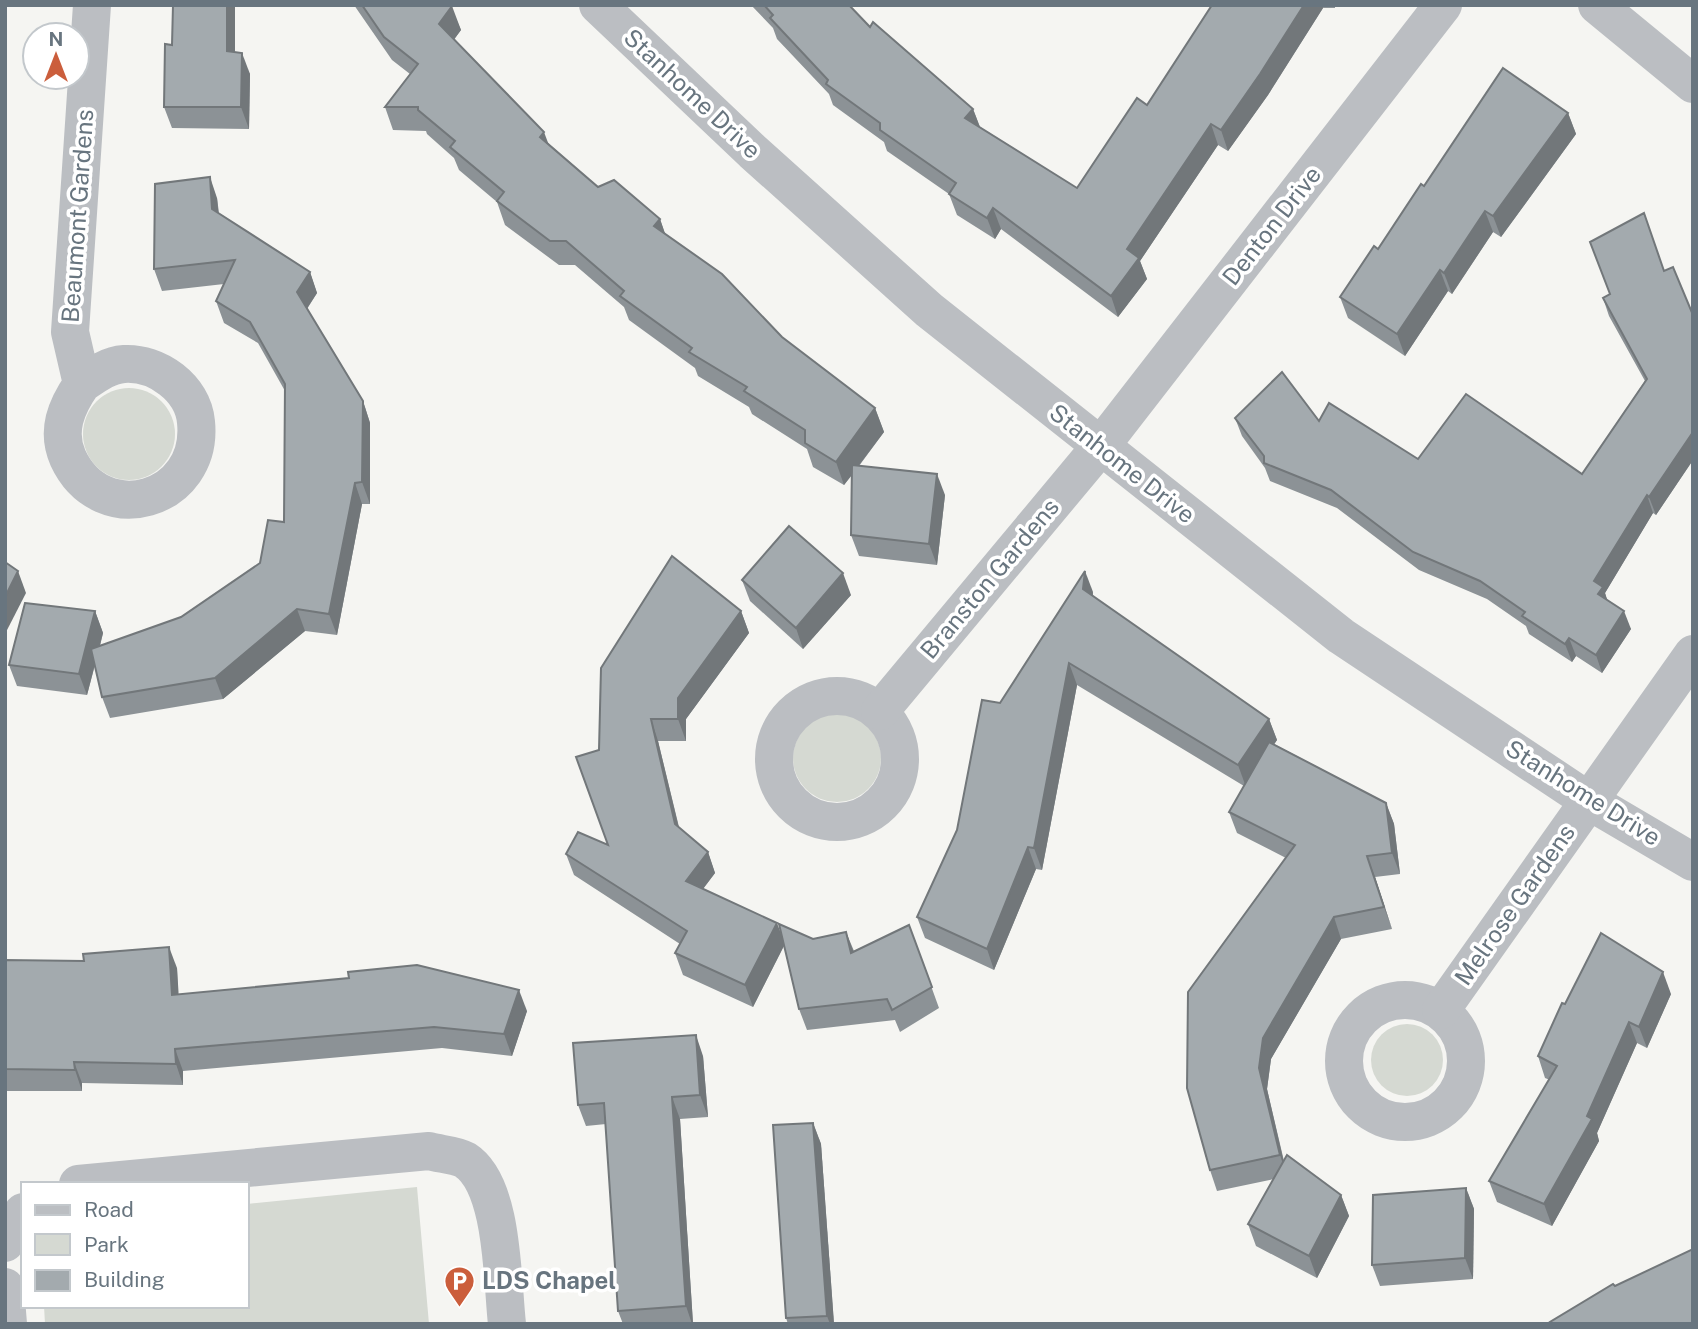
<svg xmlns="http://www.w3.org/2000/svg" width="1698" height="1329" viewBox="0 0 1698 1329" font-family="'Public Sans',sans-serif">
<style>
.green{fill:#d5d9d2}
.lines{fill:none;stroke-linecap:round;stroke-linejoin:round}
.minor{stroke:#bbbec2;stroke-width:38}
.wall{fill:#8c9296}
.shaded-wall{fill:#72777a}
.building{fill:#a3aaae;stroke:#72777a;stroke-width:2}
.labels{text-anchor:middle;stroke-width:7;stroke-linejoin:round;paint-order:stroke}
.street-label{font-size:24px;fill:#68757f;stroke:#fff}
.poi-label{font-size:24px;font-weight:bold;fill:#68757f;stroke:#fff;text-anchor:start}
</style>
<rect width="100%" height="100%" fill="#f5f5f2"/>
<g class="green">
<circle cx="129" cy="434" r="46"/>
<circle cx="837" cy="758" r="44"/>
<circle cx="1407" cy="1060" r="36"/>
<polygon points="417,1187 429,1324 45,1324 44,1306 247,1306 247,1204"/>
</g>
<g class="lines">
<g class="minor">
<polyline points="598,5 753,152 929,310 1341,636 1589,801 1693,862"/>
<polyline points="1597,5 1693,84"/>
<path d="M82 384C95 375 108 365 124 364 157 362 193 388 196 422 204 501 102 531 68 458 56 431 66 407 82 384L70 332 92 5"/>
<circle cx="837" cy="759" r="63"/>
<polyline points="880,711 1100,447 1443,5"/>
<circle cx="1405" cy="1061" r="61"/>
<polyline points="1441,1010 1693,654"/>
<path d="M78 1184 429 1151C439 1154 456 1155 465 1160 504 1185 502 1281 507 1324"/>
<polyline points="5,1243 23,1212"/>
<polyline points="5,1287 8,1324"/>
</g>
</g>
<g class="wall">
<polygon points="173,5 235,5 235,52 250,74 249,129 172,128 164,107 172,45"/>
<polygon points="354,5 450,5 461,30 454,39 549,144 598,187 660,219 665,234 782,337 875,408 884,432 859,466 945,495 937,565 859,556 851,535 852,475 844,485 813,467 807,449 752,414 749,407 698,376 695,368 629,320 624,307 575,265 559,265 505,225 497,202 459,170 454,158 427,134 426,131 393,130 385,107 410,74 392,60"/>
<polygon points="751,5 849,5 870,27 973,109 980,127 1077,188 1147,105 1212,5 1335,5 1335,8 1323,8 1268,95 1228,151 1218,145 1140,261 1147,279 1118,317 1001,229 995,239 957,215 949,194 887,151 884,142 833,105 829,94 777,39 773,28"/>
<polygon points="1568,113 1576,134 1501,237 1493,232 1452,294 1448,291 1405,356 1348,318 1340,297 1378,249 1424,186"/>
<polygon points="217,198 219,213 310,272 317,293 307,309 363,401 370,423 370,504 362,504 337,635 305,631 223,699 110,718 102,697 95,665 87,695 17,686 9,665 95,611 103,633 100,646 181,617 260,563 284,522 285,391 258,343 224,323 216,301 224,284 162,291 154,269"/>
<polygon points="1665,271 1693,315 1693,460 1656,515 1653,513 1605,593 1607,600 1631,629 1602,673 1576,656 1572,662 1529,634 1526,626 1487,599 1419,570 1337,508 1270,481 1265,468 1242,436 1235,418 1319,421 1418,459 1582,474 1645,381 1609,316 1603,298"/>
<polygon points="742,580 851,595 803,649 750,601"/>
<polygon points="1093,592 1093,596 1269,719 1277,740 1274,744 1386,803 1394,824 1400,874 1375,877 1392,929 1341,939 1271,1059 1267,1089 1284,1161 1341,1195 1349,1216 1317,1278 1256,1246 1248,1224 1274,1179 1217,1191 1210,1170 1286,858 1237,833 1229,812 1244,786 1077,685 1042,870 1036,869 994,970 925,938 917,917 957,830 1000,703"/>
<polygon points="741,611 749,633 686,719 686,741 658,741 679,827 708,852 715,873 703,889 782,937 813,939 846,932 854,951 909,925 939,1008 900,1032 895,1020 807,1030 799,1009 784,945 753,1007 683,975 675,953 680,944 574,875 566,854 608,845 599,750"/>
<polygon points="5,960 84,961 177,968 178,995 527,1011 512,1056 442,1048 183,1071 183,1085 82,1083 82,1091 5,1091"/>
<polygon points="1671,994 1647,1048 1637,1043 1597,1133 1599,1141 1552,1226 1497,1202 1489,1181 1550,1080 1545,1078 1538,1056 1565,1004"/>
<polygon points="703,1056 708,1117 680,1119 693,1324 623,1324 618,1311 606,1124 586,1126 578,1105"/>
<polygon points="813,1123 821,1144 834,1324 788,1324 786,1318"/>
<polygon points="1466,1188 1474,1209 1473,1279 1380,1286 1372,1265"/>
</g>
<g class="shaded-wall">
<polygon points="227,5 235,5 235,73 227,51"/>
<polygon points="1304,5 1322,5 1323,8 1268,95 1228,151 1221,130"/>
<polygon points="452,6 461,30 448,48 439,24"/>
<polygon points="242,53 250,74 249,129 241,107"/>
<polygon points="973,109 981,130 965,118"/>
<polygon points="1568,113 1576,134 1501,237 1493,216"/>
<polygon points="1211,124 1218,145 1140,261 1147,279 1118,317 1111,296 1127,249"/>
<polygon points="544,132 553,156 540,137"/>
<polygon points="210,177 217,198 220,230 212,209"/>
<polygon points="993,208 1001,229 995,239 987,218"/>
<polygon points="1485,211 1493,232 1452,294 1444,273"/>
<polygon points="660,219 668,242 654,226"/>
<polygon points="1440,270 1448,291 1405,356 1397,334"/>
<polygon points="310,272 317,293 304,313 297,292"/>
<polygon points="363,401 370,423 370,504 362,482"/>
<polygon points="875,408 884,432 844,485 836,462"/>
<polygon points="1693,432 1693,460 1656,515 1649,497"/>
<polygon points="937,474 945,495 937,565 929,544"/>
<polygon points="355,483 362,504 337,635 329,614"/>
<polygon points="1647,495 1653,513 1605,593 1609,605 1605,612 1594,581"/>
<polygon points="18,571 26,593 5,634 5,597"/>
<polygon points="1085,571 1093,592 1091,610 1083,589"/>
<polygon points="843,573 851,595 803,649 796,628"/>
<polygon points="297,609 305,631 223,699 215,678"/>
<polygon points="95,611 103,633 87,695 79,674"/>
<polygon points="741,611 749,633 686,719 686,741 678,719 678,698"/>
<polygon points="1624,611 1631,629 1602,673 1596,655"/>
<polygon points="1569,638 1576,656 1572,662 1565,644"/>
<polygon points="1069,663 1077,685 1042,870 1034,848"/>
<polygon points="651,719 658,741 683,845 675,824"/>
<polygon points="1269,719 1277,740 1246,787 1238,765"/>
<polygon points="1386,803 1394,824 1400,874 1392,853"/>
<polygon points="1028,847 1036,869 994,970 987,949"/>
<polygon points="708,852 715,873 693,902 686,881"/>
<polygon points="1367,856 1375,877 1392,929 1384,907"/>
<polygon points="1334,917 1341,939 1271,1059 1267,1089 1287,1176 1280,1155 1259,1068 1263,1038"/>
<polygon points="777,923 785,944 753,1007 745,985"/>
<polygon points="846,932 854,953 851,953"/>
<polygon points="169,947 177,968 180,1017 172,995"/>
<polygon points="1663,972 1671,994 1647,1048 1639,1027"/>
<polygon points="519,990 527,1011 512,1056 504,1034"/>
<polygon points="1629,1022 1637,1043 1597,1133 1599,1141 1552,1226 1544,1204 1587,1116"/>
<polygon points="696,1035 703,1056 708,1117 700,1095"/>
<polygon points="175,1049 183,1071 183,1085 176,1064"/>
<polygon points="74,1062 82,1083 82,1091 75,1070"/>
<polygon points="672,1097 680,1119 693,1324 692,1324 686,1306"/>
<polygon points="813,1123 821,1144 834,1324 830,1324 827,1316"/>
<polygon points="1466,1188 1474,1209 1473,1279 1465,1258"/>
<polygon points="1341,1195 1349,1216 1317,1278 1309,1256"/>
</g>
<g class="building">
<polygon points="173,5 227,5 227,51 242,53 241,107 164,107 165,44 172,45"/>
<polygon points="362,5 450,5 452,6 439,24 544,132 540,137 598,187 614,180 660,219 654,226 722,274 782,337 875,408 836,462 805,443 805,430 744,391 747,387 689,352 692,348 620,296 624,291 566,241 550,241 497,201 504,192 450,147 455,141 418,110 418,107 385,107 418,64 384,37"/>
<polygon points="764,5 849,5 870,27 873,22 973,109 965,118 1077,188 1137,98 1147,105 1212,5 1304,5 1260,74 1221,130 1211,124 1127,249 1139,258 1111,296 993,208 987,218 949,194 956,183 880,130 880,123 826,84 828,80 770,18 773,15"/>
<polygon points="1503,68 1568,113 1493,216 1485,211 1444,273 1440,270 1397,334 1340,297 1374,246 1378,249 1421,184 1424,186"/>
<polygon points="210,177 212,209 310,272 297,292 363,401 362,482 355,483 329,614 297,609 215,678 102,697 91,649 181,617 260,563 268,520 284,522 285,384 250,322 216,301 235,260 154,269 155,184"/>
<polygon points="1644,213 1664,271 1673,267 1693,315 1693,432 1649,497 1647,495 1594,581 1603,587 1598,594 1624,611 1596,655 1569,638 1565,644 1522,616 1525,612 1480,581 1413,552 1331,490 1264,463 1264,456 1235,418 1282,372 1319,421 1329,403 1418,459 1466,394 1582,474 1647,379 1603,298 1610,294 1590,242"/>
<polygon points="852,465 937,474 929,544 851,535"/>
<polygon points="789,526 843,573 796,628 742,580"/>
<polygon points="672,556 741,611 678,698 678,719 651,719 675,824 708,852 686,881 777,923 745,985 675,953 687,931 566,854 578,832 608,845 576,757 599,750 601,668"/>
<polygon points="5,562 18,571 5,597"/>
<polygon points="1085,571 1083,589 1269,719 1238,765 1069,663 1034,848 1028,847 987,949 917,917 957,830 982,700 1000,703"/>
<polygon points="25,603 95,611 79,674 9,665"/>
<polygon points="1269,742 1386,803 1392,853 1367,856 1384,907 1334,917 1263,1038 1259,1068 1280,1155 1210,1170 1187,1088 1188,992 1295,845 1229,812"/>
<polygon points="779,924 813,939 846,932 851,953 909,925 932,987 892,1010 887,999 799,1009"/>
<polygon points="1601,933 1663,972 1639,1027 1629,1022 1587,1116 1592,1119 1544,1204 1489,1181 1557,1066 1538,1056 1562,1003 1565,1004"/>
<polygon points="169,947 172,995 349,978 348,972 417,965 519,990 504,1034 434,1027 175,1049 176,1064 74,1062 75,1070 5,1069 5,960 84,961 83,954"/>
<polygon points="696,1035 700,1095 672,1097 686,1306 618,1311 604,1103 578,1105 573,1043"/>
<polygon points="813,1123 827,1316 786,1318 773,1125"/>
<polygon points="1287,1155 1341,1195 1309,1256 1248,1224"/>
<polygon points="1466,1188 1465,1258 1372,1265 1373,1195"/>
<polygon points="1693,1249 1693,1324 1552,1324 1550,1322 1613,1284 1615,1286"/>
</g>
<defs>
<symbol id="parking-pin" viewBox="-11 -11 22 30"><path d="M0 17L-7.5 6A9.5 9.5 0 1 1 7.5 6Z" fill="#cb5e3c" stroke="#fff"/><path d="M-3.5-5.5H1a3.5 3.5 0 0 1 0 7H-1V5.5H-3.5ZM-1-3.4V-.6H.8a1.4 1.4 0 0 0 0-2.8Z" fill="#fff"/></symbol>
</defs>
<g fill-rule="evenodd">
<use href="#parking-pin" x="442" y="1264" width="35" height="47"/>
</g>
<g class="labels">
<g class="street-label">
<text transform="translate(692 94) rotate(43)" y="8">Stanhome Drive</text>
<text transform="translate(78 216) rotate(-86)" y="8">Beaumont Gardens</text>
<text transform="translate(1272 226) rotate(-52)" y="8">Denton Drive</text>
<text transform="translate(1122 464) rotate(38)" y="8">Stanhome Drive</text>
<text transform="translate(990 579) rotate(-50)" y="8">Branston Gardens</text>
<text transform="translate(1583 793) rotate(32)" y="8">Stanhome Drive</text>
<text transform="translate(1515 905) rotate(-55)" y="8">Melrose Gardens</text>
</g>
<g class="poi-label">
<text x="482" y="1289">LDS Chapel</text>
</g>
</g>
<rect width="1698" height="1329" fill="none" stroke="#68757f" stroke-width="14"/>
<rect x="21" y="1182" width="228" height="126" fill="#ffffff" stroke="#c3c8cc" stroke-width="2"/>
<rect x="35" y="1205" width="35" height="10" fill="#bbbec2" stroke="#c3c8cc" stroke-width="2"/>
<text x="84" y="1217" font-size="21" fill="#68757f">Road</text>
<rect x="35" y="1234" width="35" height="21" fill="#d5d9d2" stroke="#c3c8cc" stroke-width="2"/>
<text x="84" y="1252" font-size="21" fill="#68757f">Park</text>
<rect x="35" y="1270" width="35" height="21" fill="#a3aaae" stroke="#c3c8cc" stroke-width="2"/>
<text x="84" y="1287" font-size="21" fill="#68757f">Building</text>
<g transform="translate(56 56)"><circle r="33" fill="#ffffff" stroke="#c3c8cc" stroke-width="2"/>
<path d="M0-5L12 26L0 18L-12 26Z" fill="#cb5e3c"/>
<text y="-10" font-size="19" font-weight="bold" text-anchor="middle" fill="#68757f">N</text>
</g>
</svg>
